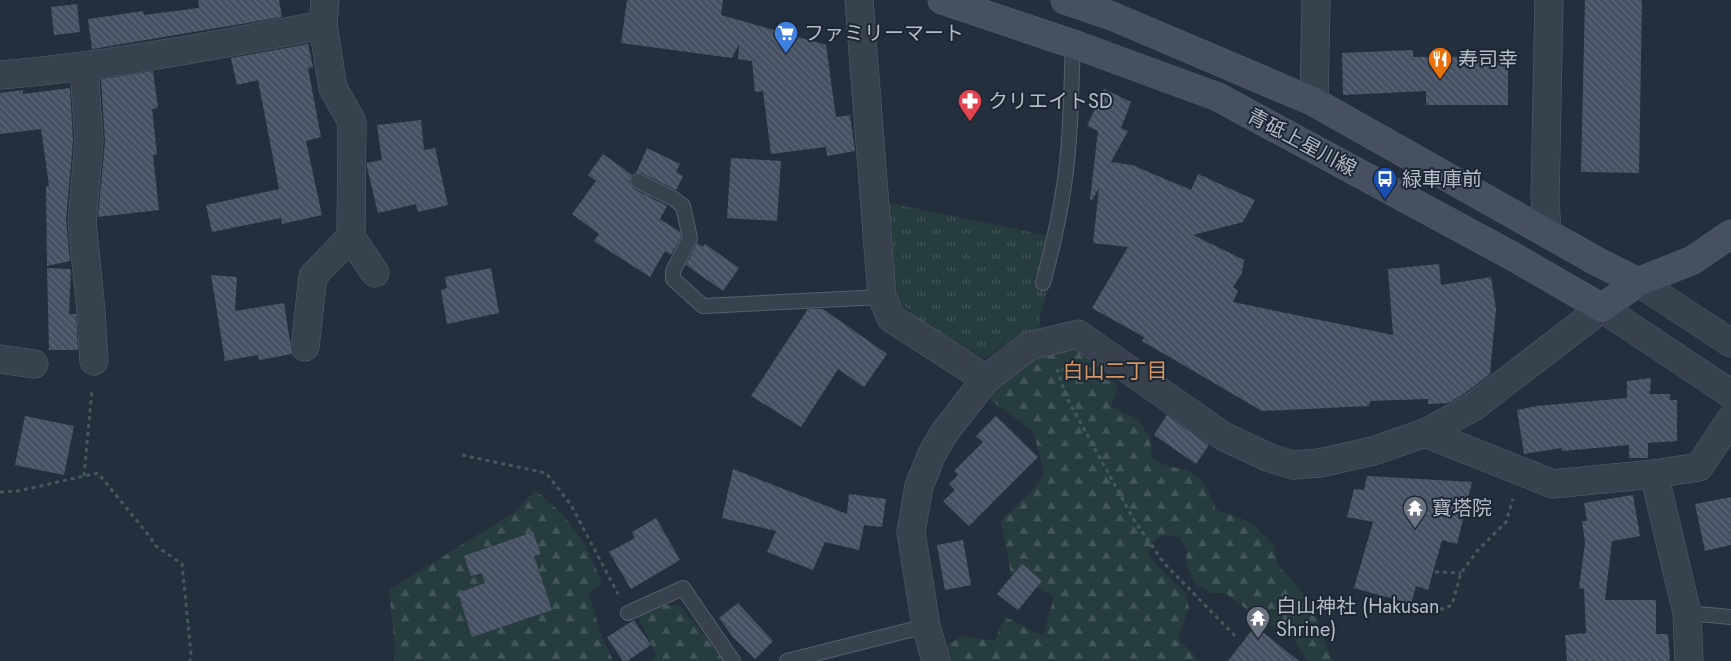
<svg xmlns="http://www.w3.org/2000/svg" width="1731" height="661" viewBox="0 0 1731 661" font-family="Jost,'Noto Sans JP',sans-serif">
<style>
.grass{fill:url(#grass-tufts)}
.forest{fill:url(#forest-firs)}
.building{fill:url(#building-back-hatch)}
.lines{fill:none;stroke-linecap:round;stroke-linejoin:round}
.service-casing{stroke:#565f6c;stroke-width:16}
.minor-casing{stroke:#565f6c;stroke-width:29}
.tertiary-casing{stroke:#565f6c;stroke-width:29}
.secondary-casing{stroke:#565f6c;stroke-width:29}
.path{stroke:#44595c;stroke-width:3;stroke-dasharray:4 4;stroke-linecap:butt}
.service{stroke:#38414e;stroke-width:14}
.minor{stroke:#38414e;stroke-width:28}
.tertiary{stroke:#38414e;stroke-width:28}
.secondary{stroke:#465061;stroke-width:28}
.labels{text-anchor:middle;stroke-width:4;stroke-linejoin:round;paint-order:stroke}
.poi-label{font-size:20px;fill:#b4bcc9;stroke:#1d2633;text-anchor:start}
.street-label{font-size:20px;fill:#b4bcc9;stroke:#1d2633}
.neighbourhood-label{font-size:21px;fill:#d59563;stroke:#1d2633}
</style>
<defs>
<pattern id="grass-tufts" width="24" height="20" patternUnits="userSpaceOnUse" patternTransform="scale(1.25)"><rect width="24" height="20" fill="#263c3f"/><path d="M3 7l-1-3M5 7V3M7 7l1-3M15 17l-1-3M17 17v-4M19 17l1-3" fill="none" stroke="#435659"/></pattern>
<pattern id="forest-firs" width="22" height="20" patternUnits="userSpaceOnUse" patternTransform="scale(1.25)"><rect width="22" height="20" fill="#263c3f"/><path d="M5 1l3.5 6h-7zM16 11l3.5 6h-7z" fill="#435659"/></pattern>
<pattern id="building-back-hatch" width="6" height="6" patternUnits="userSpaceOnUse" patternTransform="scale(1.25)"><rect width="6" height="6" fill="#455162"/><path d="M-1 5l2 2M0 0l6 6M5-1l2 2" fill="none" stroke="#5d6877"/></pattern>
</defs>
<rect width="100%" height="100%" fill="#242f3e"/>
<polygon class="grass" points="889,203 1050,236 1034,285 1048,288 1040,317 1039,331 1017,338 985,359 919,321 897,299"/>
<g class="forest">
<path d="M1069 347C1097 350 1104 367 1118 388L1111 407 1138 419 1150 438 1152 457C1165 468 1170 465 1185 470 1203 475 1210 495 1216 510L1238 517 1254 525 1273 544 1278 565 1298 587 1313 609 1331 658 1333 661H1308L1301 652 1293 637 1277 630 1253 614 1225 593H1211L1195 584 1186 563 1187 551 1180 538C1162 533 1151 535 1149 556L1186 594 1189 608 1178 639 1200 661H949L944 646 963 636 981 639 995 640 1005 617 1043 636 1054 597 1011 574 1001 520 1036 486 1043 475 1039 451 1032 430 990 400 1002 380 1031 355Z"/>
<polygon points="535,490 562,513 585,544 602,582 589,593 600,632 613,661 394,661 395,649 389,590 515,512"/>
<polygon points="661,605 680,605 724,661 650,661 657,656 637,616"/>
</g>
<g class="building">
<polygon points="198,0 279,0 282,17 92,49 88,19 143,11 144,15 199,8"/>
<polygon points="627,0 723,0 721,15 826,45 836,117 850,115 855,151 827,156 826,147 771,154 763,91 755,92 752,61 738,59 739,44 732,58 621,43"/>
<polygon points="1585,0 1642,0 1639,173 1581,172"/>
<polygon points="77,4 80,32 54,35 51,7"/>
<polygon points="308,44 313,67 308,68 321,137 306,141 322,215 282,224 281,218 212,232 206,205 279,189 258,80 237,85 231,58"/>
<polygon points="1413,50 1413,57 1508,56 1508,105 1426,105 1426,91 1343,95 1342,53"/>
<polygon points="153,71 158,108 152,109 157,154 153,155 159,210 98,217 105,142 101,79"/>
<polygon points="70,88 73,141 66,221 70,261 47,266 46,186 49,186 41,129 0,134 0,93 23,90 23,94"/>
<polygon points="1104,89 1131,102 1121,128 1128,131 1111,162 1132,165 1191,190 1198,174 1255,200 1243,222 1193,235 1244,260 1242,273 1233,287 1238,291 1233,302 1393,335 1388,269 1439,264 1441,285 1491,277 1496,309 1490,374 1464,394 1448,403 1428,404 1428,399 1370,401 1369,406 1262,411 1142,341 1144,337 1092,308 1128,247 1093,243 1099,188 1092,200 1090,199 1098,131 1087,126"/>
<polygon points="421,120 424,150 435,148 448,205 418,212 416,204 378,213 367,167 367,163 382,160 377,125"/>
<polygon points="647,148 680,164 676,172 683,176 676,190 642,173 636,173"/>
<polygon points="603,154 632,175 629,182 634,189 667,206 660,219 680,232 681,237 671,255 665,251 650,277 594,241 599,234 572,214 596,181 588,175"/>
<polygon points="731,158 781,161 777,221 727,218"/>
<polygon points="697,243 703,247 705,244 739,268 723,291 686,265"/>
<polygon points="47,268 71,269 69,314 76,314 78,350 49,350"/>
<polygon points="491,268 499,313 447,324 441,290 447,288 445,277"/>
<polygon points="211,275 237,277 235,311 284,303 292,354 259,360 258,355 225,361"/>
<polygon points="808,309 823,309 887,354 864,387 838,369 801,427 751,396"/>
<polygon points="1651,378 1650,394 1670,394 1670,400 1677,400 1677,441 1648,443 1648,458 1629,458 1629,445 1562,451 1561,448 1524,454 1517,410 1537,406 1627,398 1627,381"/>
<polygon points="1167,415 1209,445 1196,464 1154,435"/>
<polygon points="25,416 74,426 64,475 15,465"/>
<polygon points="996,416 1038,457 969,526 943,501 955,490 949,484 958,475 954,471 983,442 976,436"/>
<polygon points="733,469 847,514 849,494 886,499 882,527 864,525 859,550 825,542 813,570 767,552 776,531 722,518"/>
<polygon points="1367,476 1472,482 1457,544 1442,540 1428,590 1416,586 1411,604 1354,588 1373,522 1347,517 1354,489 1364,490"/>
<polygon points="1633,495 1640,536 1612,541 1605,600 1656,600 1656,634 1668,634 1670,661 1567,661 1565,635 1586,633 1584,589 1579,588 1585,543 1582,521 1587,521 1584,503"/>
<polygon points="1731,497 1731,545 1705,551 1695,504"/>
<polygon points="656,518 680,560 631,589 609,552 635,538 632,532"/>
<polygon points="533,532 541,554 534,556 552,610 472,637 458,593 485,583 482,573 471,576 464,556"/>
<polygon points="963,540 971,585 945,590 937,545"/>
<polygon points="1022,564 1042,581 1018,610 997,594"/>
<polygon points="738,603 773,641 755,659 733,637 719,618"/>
<polygon points="634,620 651,645 627,661 623,661 607,637"/>
<polygon points="1255,626 1299,661 1228,661"/>
</g>
<g class="lines">
<defs>
<g id="service">
<polyline points="638,181 674,199 683,206 690,238 673,271 673,279 703,306 882,297"/>
<path d="M1043 283C1052 250 1059 219 1064 186 1071 139 1071 91 1073 44"/>
<polyline points="628,613 683,588 733,661"/>
<polyline points="1687,613 1731,617"/>
<polyline points="787,661 926,626"/>
</g>
<g id="minor">
<polyline points="325,0 323,25 333,88 352,122 351,237 375,273"/>
<polyline points="859,0 882,297 891,318 986,379"/>
<polyline points="84,66 89,141 82,222 91,311 94,361"/>
<path d="M0 75C109 66 216 45 323 25"/>
<polyline points="1314,102 1316,0"/>
<polyline points="1547,234 1545,199 1549,0"/>
<polyline points="305,347 313,276 351,237"/>
<polyline points="0,359 34,364"/>
<polyline points="1425,433 1553,484 1654,474 1699,467 1731,419"/>
<polyline points="1654,474 1687,613 1689,661"/>
<polyline points="936,661 926,626 911,532 919,486 932,454 944,433 986,379 1029,346 1078,334 1223,436 1270,458 1293,465 1320,463 1373,451 1425,433 1473,407 1602,308"/>
</g>
<g id="tertiary">
<polyline points="1638,282 1731,343"/>
<polyline points="1602,308 1731,394"/>
</g>
<g id="secondary">
<polyline points="942,0 1079,46 1218,97 1514,257 1602,308 1638,282 1693,260 1731,234"/>
<polyline points="1065,0 1112,16 1314,102 1598,262 1638,282"/>
</g>
</defs>
<use href="#service" class="service-casing"/>
<use href="#minor" class="minor-casing"/>
<use href="#tertiary" class="tertiary-casing"/>
<use href="#secondary" class="secondary-casing"/>
<g class="path">
<polyline points="1057,369 1067,398 1134,520 1164,563 1238,639"/>
<polyline points="462,455 546,473 571,505 618,594"/>
<polyline points="84,476 92,389"/>
<polyline points="0,492 18,491 98,473 150,537 156,546 182,564 191,654 190,661"/>
<polyline points="1435,572 1461,573"/>
<polyline points="1424,607 1443,609 1452,605 1461,573 1478,550 1506,522 1513,499"/>
<polyline points="640,632 646,642"/>
</g>
<use href="#service" class="service"/>
<use href="#minor" class="minor"/>
<use href="#tertiary" class="tertiary"/>
<use href="#secondary" class="secondary"/>
</g>
<defs>
<symbol id="supermarket-pin" viewBox="-11 -11 22 30"><path d="M0 17L-7.5 6A9.5 9.5 0 1 1 7.5 6Z" fill="#3f7fe0" stroke="#1d2633"/><path d="M-6-5.5h2.5l.6 2H6L4.5 2H-2.5L-4.4-4H-6ZM-1.5 3.2a1.3 1.3 0 1 0 .1 0ZM3 3.2a1.3 1.3 0 1 0 .1 0Z" fill="#fff"/></symbol>
<symbol id="restaurant-pin" viewBox="-11 -11 22 30"><path d="M0 17L-7.5 6A9.5 9.5 0 1 1 7.5 6Z" fill="#e8710a" stroke="#1d2633"/><path d="M-5-6h1v4h1v-4h1v4h1v-4h1v5L-1.5 .5V6h-2V.5L-5-1ZM5-6V6H3V1.5H1.5Q1.5-4 5-6Z" fill="#fff"/></symbol>
<symbol id="pharmacy-pin" viewBox="-11 -11 22 30"><path d="M0 17L-7.5 6A9.5 9.5 0 1 1 7.5 6Z" fill="#e0444e" stroke="#1d2633"/><path d="M-2-6h4v4h4v4h-4v4h-4v-4h-4v-4h4Z" fill="#fff"/></symbol>
<symbol id="bus-pin" viewBox="-11 -11 22 30"><path d="M0 17L-7.5 6A9.5 9.5 0 1 1 7.5 6Z" fill="#1a4fb4" stroke="#1d2633"/><path d="M-5-6H5V4H4V6H2V4H-2V6H-4V4H-5ZM-3.5-4V0h7V-4ZM-3.5 1.2v1.5H-2V1.2ZM2 1.2v1.5H3.5V1.2Z" fill="#fff"/></symbol>
<symbol id="temple-pin" viewBox="-11 -11 22 30"><path d="M0 17L-7.5 6A9.5 9.5 0 1 1 7.5 6Z" fill="#6b7280" stroke="#1d2633"/><path d="M0-6L5-2H3V0L6.5 2.5H4V6H1.5V3h-3V6H-4V2.5H-6.5L-3 0V-2H-5Z" fill="#fff"/></symbol>
</defs>
<g fill-rule="evenodd">
<use href="#supermarket-pin" x="772" y="19" width="28" height="38"/>
<use href="#restaurant-pin" x="1426" y="45" width="28" height="38"/>
<use href="#pharmacy-pin" x="956" y="87" width="28" height="38"/>
<use href="#bus-pin" x="1371" y="165" width="28" height="38"/>
<use href="#temple-pin" x="1401" y="494" width="28" height="38"/>
<use href="#temple-pin" x="1244" y="604" width="28" height="38"/>
</g>
<g class="labels">
<g class="poi-label">
<text x="804" y="40">ファミリーマート</text>
<text x="1458" y="66">寿司幸</text>
<text x="988" y="108">クリエイトSD</text>
<text x="1402" y="186">緑車庫前</text>
<text x="1432" y="515">寶塔院</text>
<text x="1276" y="613">白山神社 (Hakusan<tspan x="1276" dy="23">Shrine)</tspan></text>
</g>
<g class="street-label">
<text transform="translate(1302 142) rotate(28)" y="7">青砥上星川線</text>
</g>
<g class="neighbourhood-label">
<text x="1115" y="378">白山二丁目</text>
</g>
</g>
</svg>
